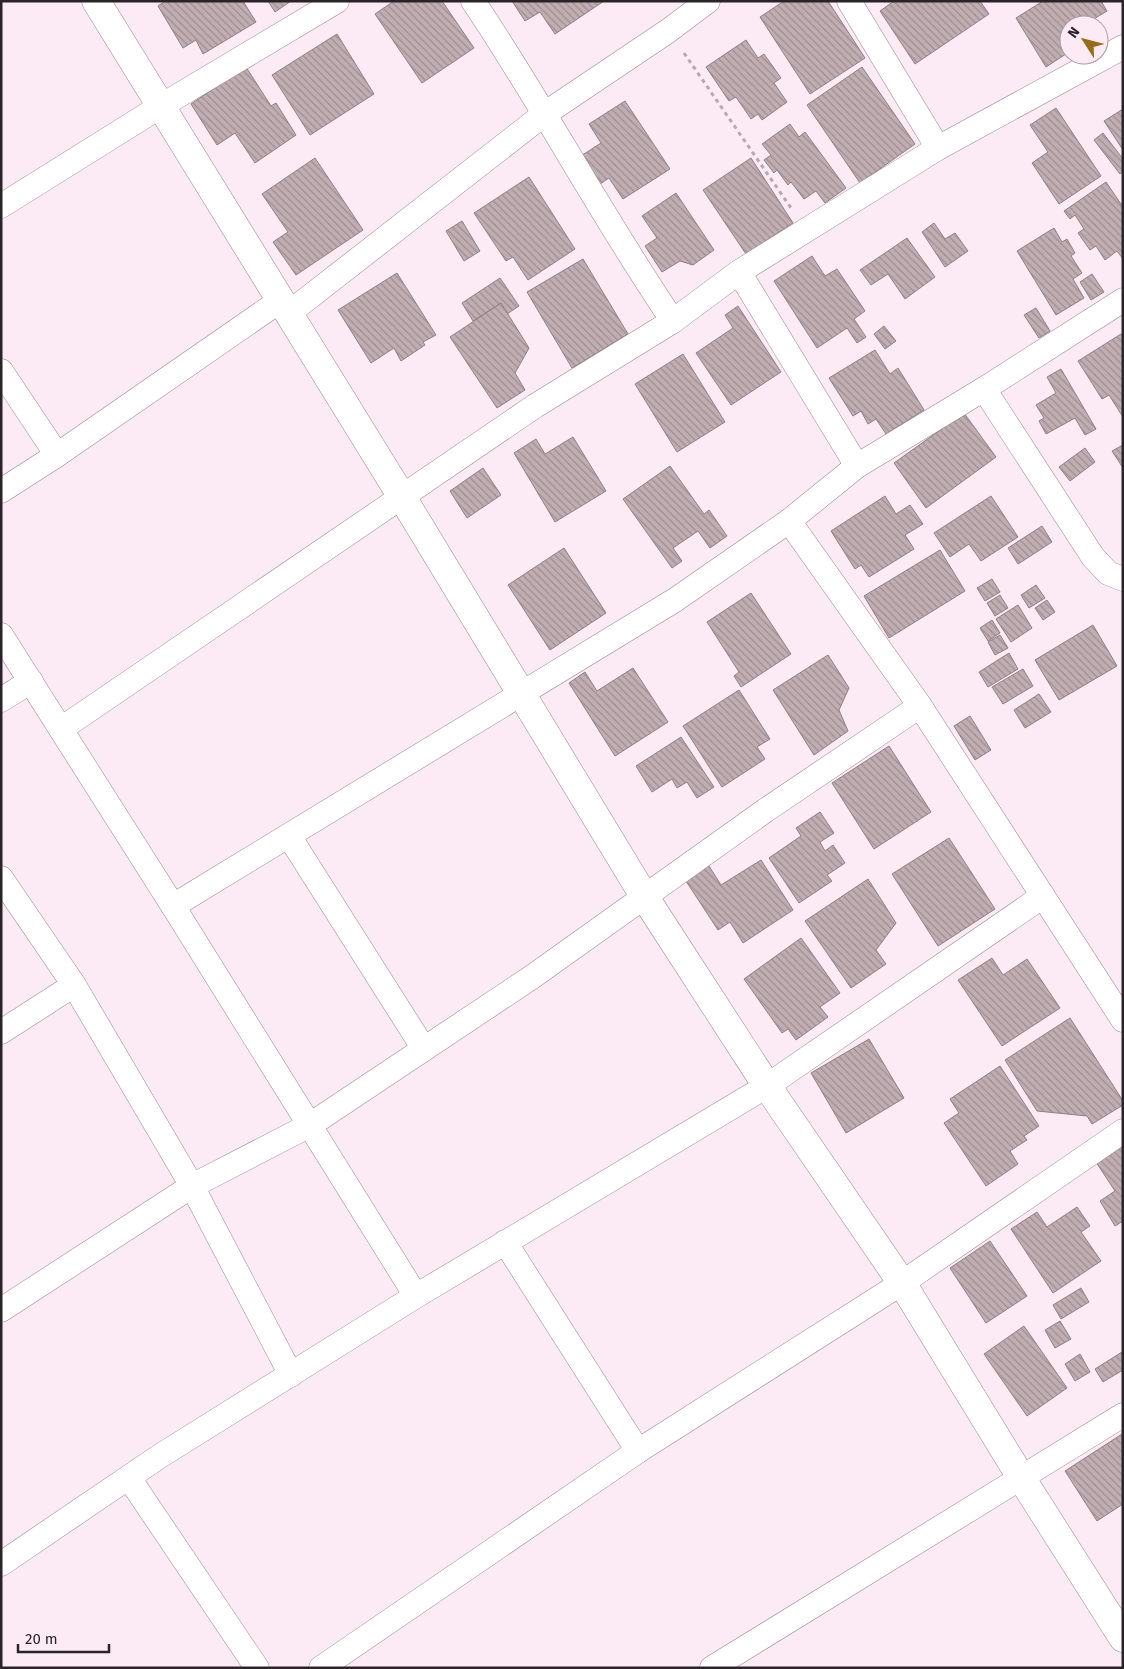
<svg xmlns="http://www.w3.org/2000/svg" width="1124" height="1669" viewBox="0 0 1124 1669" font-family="'Fira Sans',sans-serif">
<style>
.building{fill:url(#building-back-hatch);stroke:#917f84}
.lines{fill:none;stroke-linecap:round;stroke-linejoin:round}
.street-casing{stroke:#978791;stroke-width:25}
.secondary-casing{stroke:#978791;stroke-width:29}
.path{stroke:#b7a9b1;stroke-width:3;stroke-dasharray:4 4;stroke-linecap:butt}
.street{stroke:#fff;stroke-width:24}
.secondary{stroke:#fff;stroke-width:28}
</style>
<defs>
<pattern id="building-back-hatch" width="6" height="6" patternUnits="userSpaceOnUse" patternTransform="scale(1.25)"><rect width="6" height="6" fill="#c1aeb3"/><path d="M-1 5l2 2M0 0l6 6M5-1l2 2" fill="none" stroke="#9d8d92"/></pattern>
</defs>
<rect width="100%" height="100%" fill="#fcebf5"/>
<g class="building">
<polygon points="165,1 243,1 256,22 203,54 196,40 183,48 158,6"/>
<polygon points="268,1 291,1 275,12"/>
<polygon points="394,1 442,1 474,48 422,83 375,14"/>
<polygon points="512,1 604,1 555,34 540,12 525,21"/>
<polygon points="784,1 828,1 865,58 810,94 760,17"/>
<polygon points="894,1 980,1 989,14 915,64 880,11"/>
<polygon points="1043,1 1101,1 1107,11 1084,25 1069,25 1069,52 1046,67 1016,18"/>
<polygon points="337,34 374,94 310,135 272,75"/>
<polygon points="746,40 758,58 764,54 781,78 774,83 787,102 762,120 758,114 751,119 736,97 729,101 706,67"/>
<polygon points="246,67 271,106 276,103 296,135 255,163 235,133 217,145 191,104"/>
<polygon points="862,67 915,144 860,183 807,105"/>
<polygon points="625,101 670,169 623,199 609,178 600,184 581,156 601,143 589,124"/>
<polygon points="1056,108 1101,176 1059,204 1032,163 1048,152 1030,125"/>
<polygon points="1123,109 1123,150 1104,121"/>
<polygon points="790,124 799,137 805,132 846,188 825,203 816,191 804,199 791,182 788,185 777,170 774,173 764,160 771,155 762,144"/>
<polygon points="1103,133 1123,159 1123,171 1120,174 1094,140"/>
<polygon points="315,158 363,230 296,275 273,242 288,232 262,194"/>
<polygon points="751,158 793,223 746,254 703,190"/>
<polygon points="529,177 575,249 528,280 513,257 506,261 474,213"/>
<polygon points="1106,182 1123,207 1123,259 1117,251 1105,260 1096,246 1090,250 1078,233 1084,229 1075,215 1070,219 1064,211"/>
<polygon points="676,193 714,250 693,265 680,261 662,272 645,246 657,238 642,216"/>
<polygon points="462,221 480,251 464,261 446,231"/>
<polygon points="934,223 945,239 955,233 968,251 945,267 922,232"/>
<polygon points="1054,228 1062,242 1067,239 1075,253 1071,256 1082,273 1073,279 1084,298 1056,315 1017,251"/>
<polygon points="907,238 935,277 905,299 888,274 871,285 860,270"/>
<polygon points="812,256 825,276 837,269 865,311 854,319 866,337 857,343 847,328 817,348 774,281"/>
<polygon points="583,259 628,334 572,368 527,292"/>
<polygon points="397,273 436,335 423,342 425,345 401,361 394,348 371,363 338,310"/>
<polygon points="1092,274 1104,292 1091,300 1080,282"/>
<polygon points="500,278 519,306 507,314 501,303 473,321 462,303"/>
<polygon points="501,303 529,348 515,373 525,390 497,408 450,337"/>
<polygon points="738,306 781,372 731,405 696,353 733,328 725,315"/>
<polygon points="1036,308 1050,331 1039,338 1024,315"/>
<polygon points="884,326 896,341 885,349 874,334"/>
<polygon points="1121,334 1123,337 1123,417 1109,395 1102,399 1078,361"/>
<polygon points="875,350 890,374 898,368 924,410 886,434 876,419 868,424 861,411 853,416 829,378"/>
<polygon points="683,354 725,422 677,452 635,384"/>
<polygon points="1061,369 1096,429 1085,435 1075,418 1046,434 1039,421 1044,418 1036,405 1056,393 1047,377"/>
<polygon points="964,413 996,457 926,508 894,463"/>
<polygon points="573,437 606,491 555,522 514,453 536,439 545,454"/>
<polygon points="1123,445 1123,468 1112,451"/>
<polygon points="1085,448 1095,462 1070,481 1059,467"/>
<polygon points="670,466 704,514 709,510 727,536 710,548 698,531 673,548 682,561 672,568 623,499"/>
<polygon points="483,468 501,495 467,518 450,491"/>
<polygon points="885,496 896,514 910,505 923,524 905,535 914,549 869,577 861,565 855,569 831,531"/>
<polygon points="991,496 1018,537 981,561 969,544 950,557 934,533"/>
<polygon points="1042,526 1052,542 1018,564 1008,548"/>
<polygon points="564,548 606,613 550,650 508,585"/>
<polygon points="940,550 965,591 889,638 864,596"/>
<polygon points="992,579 1000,592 985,601 977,588"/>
<polygon points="1036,585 1045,598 1029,608 1021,595"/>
<polygon points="751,593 791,654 741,687 734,676 739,672 707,622"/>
<polygon points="1000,595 1008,608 995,616 987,603"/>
<polygon points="1047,600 1055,612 1043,620 1035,608"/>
<polygon points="1018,605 1032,628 1011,642 996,619"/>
<polygon points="992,620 1000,633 988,641 980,628"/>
<polygon points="1093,625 1117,666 1059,700 1035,660"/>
<polygon points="1000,635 1008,648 995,655 988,642"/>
<polygon points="1009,653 1018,669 988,687 979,672"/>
<polygon points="828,655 849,688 839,710 848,731 814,755 773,690"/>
<polygon points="633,668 668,722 615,756 569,683 585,672 597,691"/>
<polygon points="1023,669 1033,686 1003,704 992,687"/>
<polygon points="739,690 770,739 757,747 765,759 722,787 683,726"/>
<polygon points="1039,694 1051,712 1025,728 1014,710"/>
<polygon points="970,716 991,750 975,760 954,726"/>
<polygon points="681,737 714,787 697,798 687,782 677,788 672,779 652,792 636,766"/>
<polygon points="889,746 931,812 874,849 832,783"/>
<polygon points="820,812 834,833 820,842 825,851 833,845 845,863 827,875 832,881 799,903 769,858 801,836 796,828"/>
<polygon points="949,838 995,909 938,946 892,874"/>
<polygon points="761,860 793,910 743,943 730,922 718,930 684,878 707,863 721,885"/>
<polygon points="868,879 896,923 876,950 886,964 851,988 805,921"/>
<polygon points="801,938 840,993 820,1007 828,1017 796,1040 788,1029 782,1033 744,979"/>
<polygon points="992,958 1003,975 1027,959 1060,1008 1002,1046 958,980"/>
<polygon points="1070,1018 1123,1101 1123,1105 1092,1124 1087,1116 1037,1111 1005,1060"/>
<polygon points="869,1039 904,1098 846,1133 811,1073"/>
<polygon points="1000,1066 1039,1126 1024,1136 1027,1140 1010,1151 1018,1164 986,1186 944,1123 959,1113 950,1099"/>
<polygon points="1123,1145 1123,1221 1115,1226 1100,1201 1115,1191 1096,1162"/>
<polygon points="1077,1207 1090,1226 1081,1232 1101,1261 1053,1293 1011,1229 1037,1212 1047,1227"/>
<polygon points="990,1241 1027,1296 986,1323 950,1268"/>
<polygon points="1081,1288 1089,1302 1061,1319 1053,1305"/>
<polygon points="1060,1321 1071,1339 1055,1348 1045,1330"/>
<polygon points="1024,1326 1067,1388 1027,1416 984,1354"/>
<polygon points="1122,1352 1123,1370 1103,1382 1095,1369"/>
<polygon points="1080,1354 1090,1372 1075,1381 1065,1364"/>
<polygon points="1122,1434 1123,1504 1097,1521 1065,1471"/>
</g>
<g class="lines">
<defs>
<g id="street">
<path d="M473 1C543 105 602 217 673 321"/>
<polyline points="849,1 938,148"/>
<polyline points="1,206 161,106 337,1"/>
<polyline points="289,313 543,115 668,31 708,1"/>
<polyline points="1,371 57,455 281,300"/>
<polyline points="984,389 1093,557 1108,573 1123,579"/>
<polyline points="857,466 739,272 938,148 1123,47"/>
<polyline points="1,491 57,455"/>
<polyline points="789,521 920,706"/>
<polyline points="1,635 173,906"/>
<polyline points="1,700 31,681"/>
<polyline points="61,729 535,406 673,321 739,272"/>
<polyline points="289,836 424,1049"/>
<polyline points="1,878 74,985 192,1186 291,1375"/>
<polyline points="1,1032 74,985"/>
<polyline points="505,1242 638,1451"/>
<polyline points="416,1296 173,906 675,600 789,521 857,466 984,389 1123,300"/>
<polyline points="1,1310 192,1186 310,1125 532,977 766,810 920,706 1123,1020"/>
<polyline points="129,1478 257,1668"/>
<polyline points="1,1564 160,1456 416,1296 767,1086 1043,896"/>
<polyline points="321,1668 638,1451 902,1283 1123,1131"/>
<polyline points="712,1668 1123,1415"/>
</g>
<polyline id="secondary" points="96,1 402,497 644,896 767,1086 902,1283 1022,1479 1123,1638"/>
</defs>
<use href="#street" class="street-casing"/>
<use href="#secondary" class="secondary-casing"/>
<polyline class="path" points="684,53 791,208"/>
<use href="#street" class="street"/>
<use href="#secondary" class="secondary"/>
</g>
<rect width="1124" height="1669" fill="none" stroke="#2a2428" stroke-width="5"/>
<g transform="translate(1084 40) rotate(306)"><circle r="24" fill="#fcebf5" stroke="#a89ba3"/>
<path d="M0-4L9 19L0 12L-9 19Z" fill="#986d1a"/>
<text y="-8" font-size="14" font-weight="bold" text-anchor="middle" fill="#2a2428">N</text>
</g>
<path d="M18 1644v8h91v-8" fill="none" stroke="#2a2428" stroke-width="2.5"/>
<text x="25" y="1644" font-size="15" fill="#2a2428" stroke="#fcebf5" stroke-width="4" paint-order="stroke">20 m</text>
</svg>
